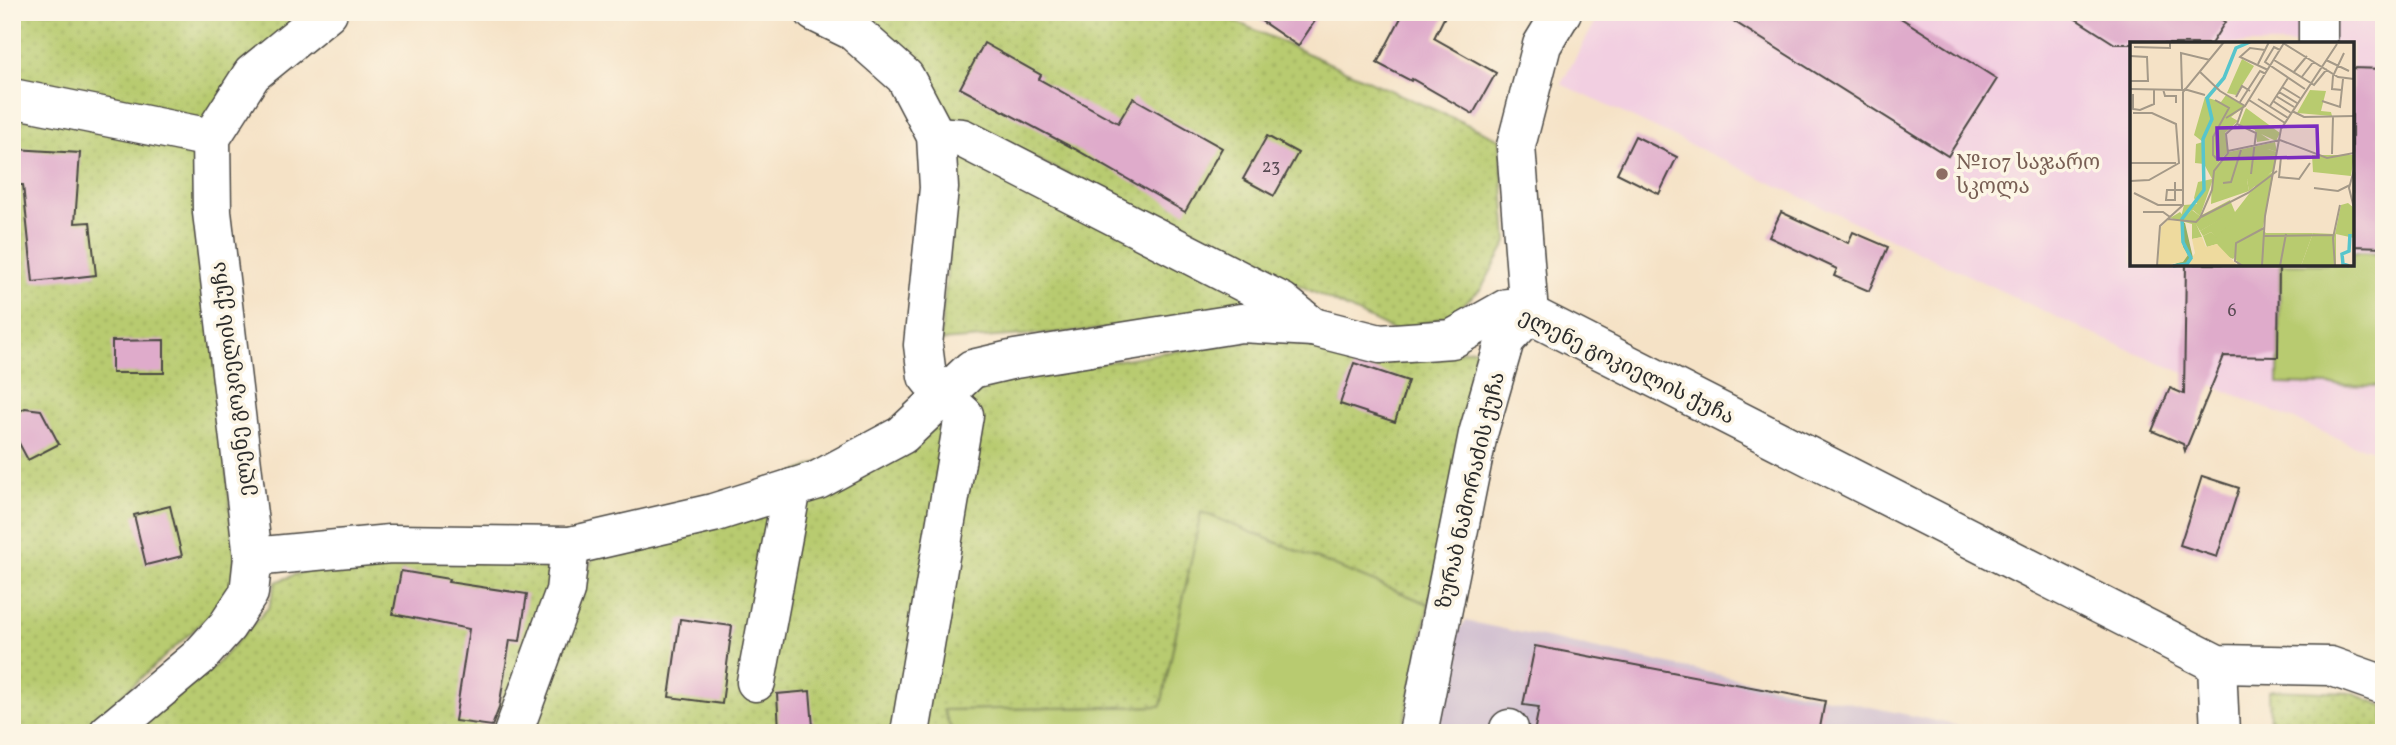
<svg xmlns="http://www.w3.org/2000/svg" width="2396" height="745" viewBox="0 0 2396 745" font-family="Vollkorn,'Noto Serif Georgian',serif">
<style>
.built{fill:#f2cfe1;fill-rule:evenodd}
.industrial{fill:#cfbdcf}
.grass{fill:#b8cb6f;stroke:#727b4d;stroke-width:2}
.garden{fill:url(#garden-dots);stroke:#727b4d;stroke-width:2}
.building{fill:#dfabcb}
.lines{fill:none;stroke-linecap:round;stroke-linejoin:round}
.minor-casing{stroke:#494642;stroke-width:41}
.minor{stroke:#fff;stroke-width:38}
.education-dot{fill:#8d6e63;stroke:#fcf5e5;stroke-width:2.5}
.labels{text-anchor:middle;stroke-width:7;stroke-linejoin:round;paint-order:stroke}
.number-label{font-size:18px;fill:#584b53}
.education-label{font-size:21px;fill:#785e54;stroke:#fcf5e5;text-anchor:start}
.street-label{font-size:21px;fill:#2b2b2b;stroke:#fcf5e5}
.inset-river{fill:none;stroke:#57c5cc;stroke-width:3.5}
.inset-road{fill:none;stroke:#a49988;stroke-width:2}
.view{fill:#7b2cbf;fill-opacity:0.15;stroke:#7b2cbf;stroke-width:3.5}
.inset-edge{fill:none;stroke:#2b2b2b;stroke-width:3.5}
</style>
<defs>
<pattern id="garden-dots" width="8" height="8" patternUnits="userSpaceOnUse" patternTransform="scale(1.75)"><rect width="8" height="8" fill="#b8cb6f"/><path d="M2 2h.1M6 6h.1" fill="none" stroke="#9eae60" stroke-width="1.8" stroke-linecap="round"/></pattern>
</defs>
<rect width="100%" height="100%" fill="#fcf5e5"/>
<filter id="ink" filterUnits="userSpaceOnUse"><feTurbulence type="fractalNoise" baseFrequency=".0143" numOctaves="2"/><feDisplacementMap in="SourceGraphic" scale="14" xChannelSelector="R" yChannelSelector="G"/><feConvolveMatrix kernelMatrix="1 2 1 2 8 2 1 2 1" color-interpolation-filters="sRGB"/></filter>
<filter id="wash" filterUnits="userSpaceOnUse"><feTurbulence type="fractalNoise" baseFrequency=".00686" numOctaves="4" result="noise"/><feDisplacementMap in="SourceGraphic" scale="28" xChannelSelector="R" yChannelSelector="G"/><feGaussianBlur stdDeviation="1.57" result="paint"/><feColorMatrix in="noise" values="0 0 0 0 0 0 0 0 0 0 0 0 0 0 0 0 0 1.4 0 .05"/><feComposite in="paint" operator="in"/></filter>
<g filter="url(#wash)">
<rect width="100%" height="100%" fill="#f5e2c6"/>
<path class="built" d="M1601 12H2384V452L2353 445 2095 335 1561 84ZM2132 44H2352V264H2132Z"/>
<polygon class="industrial" points="1466,621 1993,733 1437,733 1457,631"/>
<g class="grass">
<polygon points="2352,252 2384,253 2384,386 2278,384 2280,264 2352,264"/>
<polygon points="1201,511 1429,604 1402,733 953,733 943,710 1161,706"/>
</g>
<g class="garden">
<polygon points="12,12 302,12 206,122 12,84"/>
<polygon points="835,12 1214,12 1500,139 1507,242 1481,289 1450,315 1397,332 942,114"/>
<polygon points="12,111 195,144 238,590 80,733 12,733"/>
<polygon points="959,147 1265,304 1163,325 940,341"/>
<polygon points="1271,339 1392,361 1481,348 1429,604 1201,512 1161,706 943,710 953,733 528,733 593,557 966,401 993,382 1160,353"/>
<polygon points="529,561 554,571 498,733 131,733 212,669 269,607 276,582 328,562"/>
<polygon points="2269,690 2352,693 2384,706 2384,733 2270,733"/>
</g>
<g id="blocks">
<g class="building">
<polygon points="1248,12 1321,12 1298,46"/>
<polygon points="1404,12 1447,12 1434,38 1496,73 1473,114 1412,79 1411,81 1377,63"/>
<polygon points="1719,12 1891,12 1997,79 1948,156"/>
<polygon points="2065,12 2209,12 2225,22 2211,44 2115,44"/>
<polygon points="984,43 1041,75 1039,79 1118,123 1133,98 1222,148 1185,212 1075,149 960,88"/>
<polygon points="2352,68 2384,69 2384,247 2352,246"/>
<polygon points="1267,136 1298,153 1274,196 1243,179"/>
<polygon points="1635,136 1677,157 1659,194 1617,173"/>
<polygon points="15,149 80,153 75,223 90,222 96,275 33,282 23,185 13,185"/>
<polygon points="1781,212 1848,243 1853,232 1888,247 1869,291 1834,276 1837,269 1769,237"/>
<polygon points="2186,264 2279,264 2278,357 2224,356 2185,451 2183,444 2152,431 2170,388 2184,394"/>
<polygon points="164,340 164,373 112,373 112,341"/>
<polygon points="1354,363 1408,381 1395,422 1340,404"/>
<polygon points="25,408 41,410 59,444 28,460 12,430 12,415"/>
<polygon points="2202,476 2239,488 2217,557 2180,545"/>
<polygon points="170,506 182,556 146,565 134,515"/>
<polygon points="401,571 449,579 448,582 527,594 520,641 510,640 499,708 492,726 455,721 469,629 393,614"/>
<polygon points="680,619 732,626 722,704 669,697"/>
<polygon points="1535,646 1825,701 1819,733 1534,733 1539,707 1523,705"/>
<polygon points="810,691 813,727 779,730 777,694"/>
</g>
</g>
</g>
<g filter="url(#ink)">
<use href="#blocks" fill-opacity="0" stroke="#494642" stroke-width="2"/>
<g class="lines">
<defs>
<g id="minor">
<polyline points="814,12 853,31 905,77 936,136 939,188 923,345 927,376 943,396 964,415 910,733"/>
<polyline points="2318,12 2318,44"/>
<polyline points="12,98 211,138"/>
<polyline points="936,136 962,138 1282,302 1313,327"/>
<polyline points="253,557 390,544 570,546 713,513 818,480 902,435 972,369 1015,359 1241,323 1313,327 1380,344 1452,339 1507,308 1529,314 2217,664 2330,666 2384,685"/>
<polyline points="2217,664 2220,733"/>
<polyline points="756,682 792,488"/>
<polyline points="108,733 199,657 227,626 249,593 253,557 212,212 211,138 252,74 328,12"/>
<polyline points="513,733 565,591 570,546"/>
<polyline points="1418,733 1478,434 1505,340 1529,314 1516,146 1542,45 1562,12"/>
<polyline points="1508,733 1509,729"/>
</g>
</defs>
<use href="#minor" class="minor-casing"/>
<use href="#minor" class="minor"/>
</g>
</g>
<circle class="education-dot" cx="1942" cy="174" r="7"/>
<g class="labels">
<g class="number-label">
<text x="1271" y="172">23</text>
<text x="2232" y="316">6</text>
</g>
<g class="education-label">
<text x="1956" y="169">№107 საჯარო<tspan x="1956" dy="24">სკოლა</tspan></text>
</g>
<g class="street-label">
<text transform="translate(1627 366) rotate(26)" y="7">ელენე გოკიელის ქუჩა</text>
<text transform="translate(232 379) rotate(-97)" y="7">ელენე გოკიელის ქუჩა</text>
<text transform="translate(1470 490) rotate(-77)" y="7">ზურაბ ნამორაძის ქუჩა</text>
</g>
</g>
<g transform="translate(2130 42)">
<rect width="224" height="224" fill="#f5e2c6"/>
<path d="M138 107 147 110 144 128 119 149 117 138 127 115ZM144 129 133 185 103 217 92 212 87 202 77 205 73 194 81 190 86 195 95 175 70 189 66 182 72 195 62 197V182L40 176 50 170 54 175 62 168 70 174 100 158 105 170 129 139ZM218 161 224 166V196L206 192V224H171L183 191 205 192 211 163Z" fill="#b8cb6f"/>
<path d="M51 179 55 181 63 216 57 224H40L50 220 53 207Z" fill="#92af62"/>
<path d="M38 178 51 179 52 203 58 213 53 220 28 224 31 185ZM72 195 76 205 87 202 108 224H57L65 211 62 197Z" fill="#eeda9e"/>
<path d="M130 185 136 191H183L171 224H108L102 204Z" fill="#b8cb6f"/>
<path d="M112 17 124 24 106 53 97 51ZM180 48 196 49 191 69 201 70 202 74 167 71Z" fill="#b8cb6f"/>
<path d="M96 53 115 64 101 75 108 79 95 91 98 110 86 123 99 110 145 100 147 110 138 107 136 115H127L131 123 117 138 119 149 81 162 82 140 70 174 63 168 51 175 54 163 67 162 64 156 68 140 82 137 74 122 65 121 66 102 73 100 64 93 75 55 91 60ZM116 66 150 91 146 99 131 92 140 98 127 100 125 88 109 83ZM182 113H224L221 134 183 130ZM95 174 101 180 86 196 81 190 73 194 70 189Z" fill="#b8cb6f"/>
<path class="inset-river" d="M43 224 57 222 61 216 53 200 52 177 74 148 73 97 82 77 77 56 94 36 106 6 120 0M219 224 213 222 212 212 219 209 220 192"/>
<path class="inset-road" d="M153 1 208 35 224 37M4 5 40 6V0M135 8 120 6 110 15 138 28M150 8 144 5 135 20 175 47M0 14 17 15 18 39H0M144 18 184 43 197 27M196 18 219 29M128 22 139 0M69 29 90 49 115 64M163 31 177 14M171 36 184 19M152 45 170 56M0 47 54 48M33 47 35 54H46V61M52 47 51 11 80 18M54 47 75 53M212 48 202 47 203 34 214 11M149 50 167 61M3 52V67L10 68 24 62V47M146 54 164 65M106 55 112 44 120 49M128 57 158 76M85 58 99 66 83 95V113L89 119M119 58 155 81M143 59 161 71M192 59 210 65 213 37M110 60 130 29 136 32M140 64 158 36M162 69 174 75 224 74M96 76 115 64 154 1M107 82 126 91 121 132M98 109 150 98 197 116 224 111M202 112 203 75M151 115 149 135 169 137 180 121M0 121H46M224 128 219 146 224 166M0 139 19 138 49 121 46 82 22 71H3M45 140V158H36L37 148H53M93 141 101 140 111 108M184 146 208 149 220 143M4 151 28 163H53M13 170H33L40 175M71 175 118 151 147 129M38 177 66 180 70 176 82 148 84 129 98 111 96 92 107 82 113 65M134 194 203 193M27 224 30 184 53 163V50L94 0M113 224 105 219 106 201 134 186M132 224 135 174 151 87 207 2M150 224 156 192M205 224 203 196 210 163"/>
<path class="view" d="M187 84 188 115 88 117 87 86Z"/>
<rect width="224" height="224" class="inset-edge"/>
</g>
<rect width="2396" height="745" fill="none" stroke="#fcf5e5" stroke-width="42"/>
</svg>
